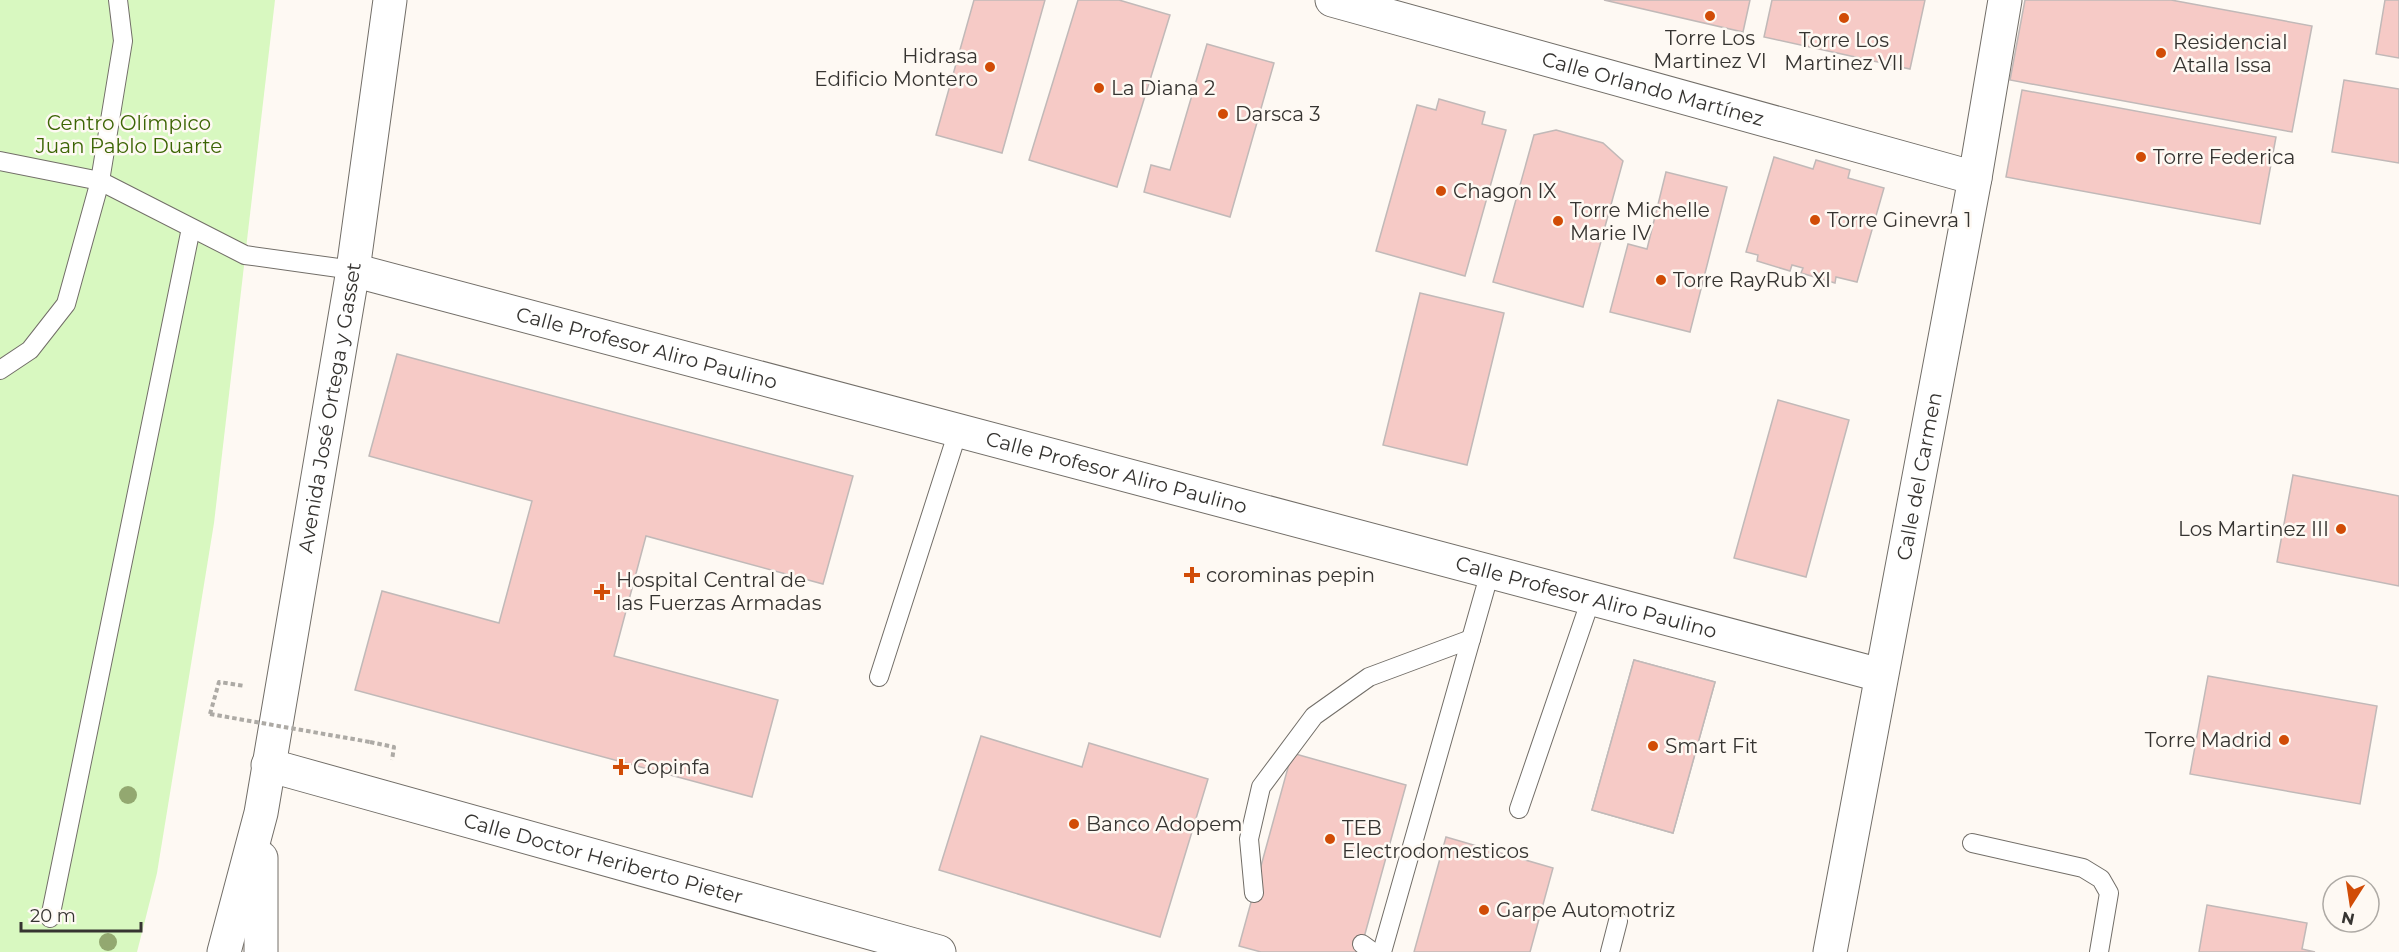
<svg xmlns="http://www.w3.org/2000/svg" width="2399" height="952" viewBox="0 0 2399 952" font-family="Montserrat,sans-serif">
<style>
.green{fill:#d8f8c0}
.building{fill:#f6cac6;stroke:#c1b9b8;stroke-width:1.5}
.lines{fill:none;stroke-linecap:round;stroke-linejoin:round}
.lane-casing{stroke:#726e68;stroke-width:20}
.street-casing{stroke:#726e68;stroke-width:35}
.secondary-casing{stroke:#726e68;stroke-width:35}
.path{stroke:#adaaa5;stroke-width:4;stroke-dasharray:4.5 3;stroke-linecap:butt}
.lane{stroke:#fff;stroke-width:18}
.street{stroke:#fff;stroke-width:33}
.secondary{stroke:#fff;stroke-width:33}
.path-bridge{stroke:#adaaa5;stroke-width:4;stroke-dasharray:4.5 3;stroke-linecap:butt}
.tree{fill:#93a870}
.poi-dot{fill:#d14c06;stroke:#fef9f3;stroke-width:2}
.labels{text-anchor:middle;stroke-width:5;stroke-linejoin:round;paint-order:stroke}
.poi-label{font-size:20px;fill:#363431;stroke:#fef9f3;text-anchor:start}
.street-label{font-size:20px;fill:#363431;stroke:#fef9f3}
.park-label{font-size:20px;fill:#3c6504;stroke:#fef9f3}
</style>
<rect width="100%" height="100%" fill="#fef9f3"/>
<polygon class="green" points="0,0 275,0 214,523 157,873 137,952 0,952"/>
<g class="building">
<polygon points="974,0 1045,0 1002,153 936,135"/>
<polygon points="1078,0 1119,0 1170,15 1117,187 1029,160"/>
<polygon points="1604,0 1750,0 1743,32"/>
<polygon points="1772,0 1925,0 1910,69 1764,37"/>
<polygon points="2025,0 2171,0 2312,26 2292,132 2010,80"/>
<polygon points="2385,0 2399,0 2399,58 2376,54"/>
<polygon points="1207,44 1274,63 1230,217 1144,192 1151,165 1170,170"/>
<polygon points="2344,80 2399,89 2399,163 2332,152"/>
<polygon points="2022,90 2276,137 2260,224 2006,177"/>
<polygon points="1439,99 1485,112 1482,124 1506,130 1465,276 1376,251 1417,105 1436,110"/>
<polygon points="1556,130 1603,143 1623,161 1583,307 1493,282 1534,135"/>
<polygon points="1774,157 1813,169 1816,160 1850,170 1848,178 1884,188 1857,282 1836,277 1835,283 1801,273 1803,268 1792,265 1790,271 1757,261 1758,255 1746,252"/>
<polygon points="1666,172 1727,187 1690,332 1610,312 1628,244 1647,249"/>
<polygon points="1420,293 1504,313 1467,465 1383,445"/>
<polygon points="397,354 853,476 823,584 646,536 614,656 778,700 752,797 355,690 382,591 499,623 532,501 369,456"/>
<polygon points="1778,400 1849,420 1806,577 1734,558"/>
<polygon points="2293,475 2399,496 2399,586 2277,562"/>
<polygon points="1634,660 1715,682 1673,833 1592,810"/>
<polygon points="1634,660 1715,682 1673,833 1592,810"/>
<polygon points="2208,676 2377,706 2360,804 2190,774"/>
<polygon points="981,736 1082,767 1089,743 1208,779 1160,937 939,870"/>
<polygon points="1292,753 1406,785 1360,952 1261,952 1239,946"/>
<polygon points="1446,837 1553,868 1530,952 1414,952"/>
<polygon points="2207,905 2307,923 2302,949 2315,952 2199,952"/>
</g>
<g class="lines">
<defs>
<g id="lane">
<polyline points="0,161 100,181 245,255 353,270"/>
<polyline points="0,370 30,350 66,304 100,181 123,41 118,0"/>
<polyline points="879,677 958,431"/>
<polyline points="1519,809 1591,599"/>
<polyline points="1972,843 2083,868 2101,879 2109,893 2099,952"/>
<polyline points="1254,893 1249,839 1261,787 1314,716 1369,677 1471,639"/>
<polyline points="50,918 191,228"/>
<polyline points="1362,944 1373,952"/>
<polyline points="1382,952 1490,572"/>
<polyline points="1610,952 1618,921"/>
</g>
<g id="street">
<path id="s1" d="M1332 0 1975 178"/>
<path id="s2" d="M353 270 1880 675"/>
<path id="s3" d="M268 765 939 952"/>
<path id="s4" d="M1830 952 1975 178 2005 0"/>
</g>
<g id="secondary">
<polyline points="261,858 261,952"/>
<path id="s5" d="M224 952 261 813 353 270 390 0"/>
</g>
</defs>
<use href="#lane" class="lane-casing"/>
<use href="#street" class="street-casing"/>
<use href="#secondary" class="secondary-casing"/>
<g class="path">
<polyline points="210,714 219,682 245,686"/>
<polyline points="370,742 394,747 392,760"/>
</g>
<use href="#lane" class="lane"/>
<use href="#street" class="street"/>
<use href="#secondary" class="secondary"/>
<polyline class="path-bridge" points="210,714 370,742"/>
</g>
<g class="tree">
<circle cx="128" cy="795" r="9"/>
<circle cx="108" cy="942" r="9"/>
</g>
<g class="poi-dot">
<circle cx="1710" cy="16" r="6"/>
<circle cx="1844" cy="18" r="6"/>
<circle cx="2161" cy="53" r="6"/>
<circle cx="990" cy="67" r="6"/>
<circle cx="1099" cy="88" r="6"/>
<circle cx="1223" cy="114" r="6"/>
<circle cx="2141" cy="157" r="6"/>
<circle cx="1441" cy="191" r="6"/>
<circle cx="1815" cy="220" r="6"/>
<circle cx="1558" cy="221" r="6"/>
<circle cx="1661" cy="280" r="6"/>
<circle cx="2341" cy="529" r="6"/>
<path d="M1189 566h6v6h6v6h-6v6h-6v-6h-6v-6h6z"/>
<path d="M599 583h6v6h6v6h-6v6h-6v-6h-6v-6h6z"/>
<circle cx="2284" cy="740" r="6"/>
<circle cx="1653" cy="746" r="6"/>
<path d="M618 758h6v6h6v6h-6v6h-6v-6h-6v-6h6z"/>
<circle cx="1074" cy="824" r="6"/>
<circle cx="1330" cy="839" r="6"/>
<circle cx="1484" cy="910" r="6"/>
</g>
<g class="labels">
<g class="poi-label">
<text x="1710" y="45" text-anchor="middle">Torre Los<tspan x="1710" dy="23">Martinez VI</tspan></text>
<text x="1844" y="47" text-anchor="middle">Torre Los<tspan x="1844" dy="23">Martinez VII</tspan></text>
<text x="2173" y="49">Residencial<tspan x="2173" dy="23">Atalla Issa</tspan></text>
<text x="978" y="63" text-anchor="end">Hidrasa<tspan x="978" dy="23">Edificio Montero</tspan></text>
<text x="1111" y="95">La Diana 2</text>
<text x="1235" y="121">Darsca 3</text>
<text x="2153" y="164">Torre Federica</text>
<text x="1453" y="198">Chagon IX</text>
<text x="1570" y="217">Torre Michelle<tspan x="1570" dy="23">Marie IV</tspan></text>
<text x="1827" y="227">Torre Ginevra 1</text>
<text x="1673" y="287">Torre RayRub XI</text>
<text x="2329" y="536" text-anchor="end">Los Martinez III</text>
<text x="1206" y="582">corominas pepin</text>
<text x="616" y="587">Hospital Central de<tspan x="616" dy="23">las Fuerzas Armadas</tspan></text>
<text x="2272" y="747" text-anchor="end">Torre Madrid</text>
<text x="1665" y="753">Smart Fit</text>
<text x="633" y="774">Copinfa</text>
<text x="1086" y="831">Banco Adopem</text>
<text x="1342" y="835">TEB<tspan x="1342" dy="23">Electrodomesticos</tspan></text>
<text x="1496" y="917">Garpe Automotriz</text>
</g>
<g class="street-label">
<text dy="7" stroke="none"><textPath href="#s1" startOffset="333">Calle Orlando Martínez</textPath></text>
<text dy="7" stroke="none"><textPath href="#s2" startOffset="304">Calle Profesor Aliro Paulino</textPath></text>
<text dy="7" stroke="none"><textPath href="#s5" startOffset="555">Avenida José Ortega y Gasset</textPath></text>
<text dy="7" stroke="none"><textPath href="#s2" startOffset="790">Calle Profesor Aliro Paulino</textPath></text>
<text dy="7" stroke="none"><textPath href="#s4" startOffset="484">Calle del Carmen</textPath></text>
<text dy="7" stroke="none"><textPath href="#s2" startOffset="1276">Calle Profesor Aliro Paulino</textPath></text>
<text dy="7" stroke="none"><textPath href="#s3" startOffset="348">Calle Doctor Heriberto Pieter</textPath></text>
</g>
<g class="park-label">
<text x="129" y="130">Centro Olímpico<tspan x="129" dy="23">Juan Pablo Duarte</tspan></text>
</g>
</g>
<g transform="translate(2351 904) rotate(192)"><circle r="28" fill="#fef9f3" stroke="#aeaaa5" stroke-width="1.5"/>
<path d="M0-4.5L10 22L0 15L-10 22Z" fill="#d14c06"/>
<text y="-9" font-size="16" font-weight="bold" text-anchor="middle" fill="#363431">N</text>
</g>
<path d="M21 922v9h120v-9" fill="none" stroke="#363431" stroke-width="3"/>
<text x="30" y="922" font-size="18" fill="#363431" stroke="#fef9f3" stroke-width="4.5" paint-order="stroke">20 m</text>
</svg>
